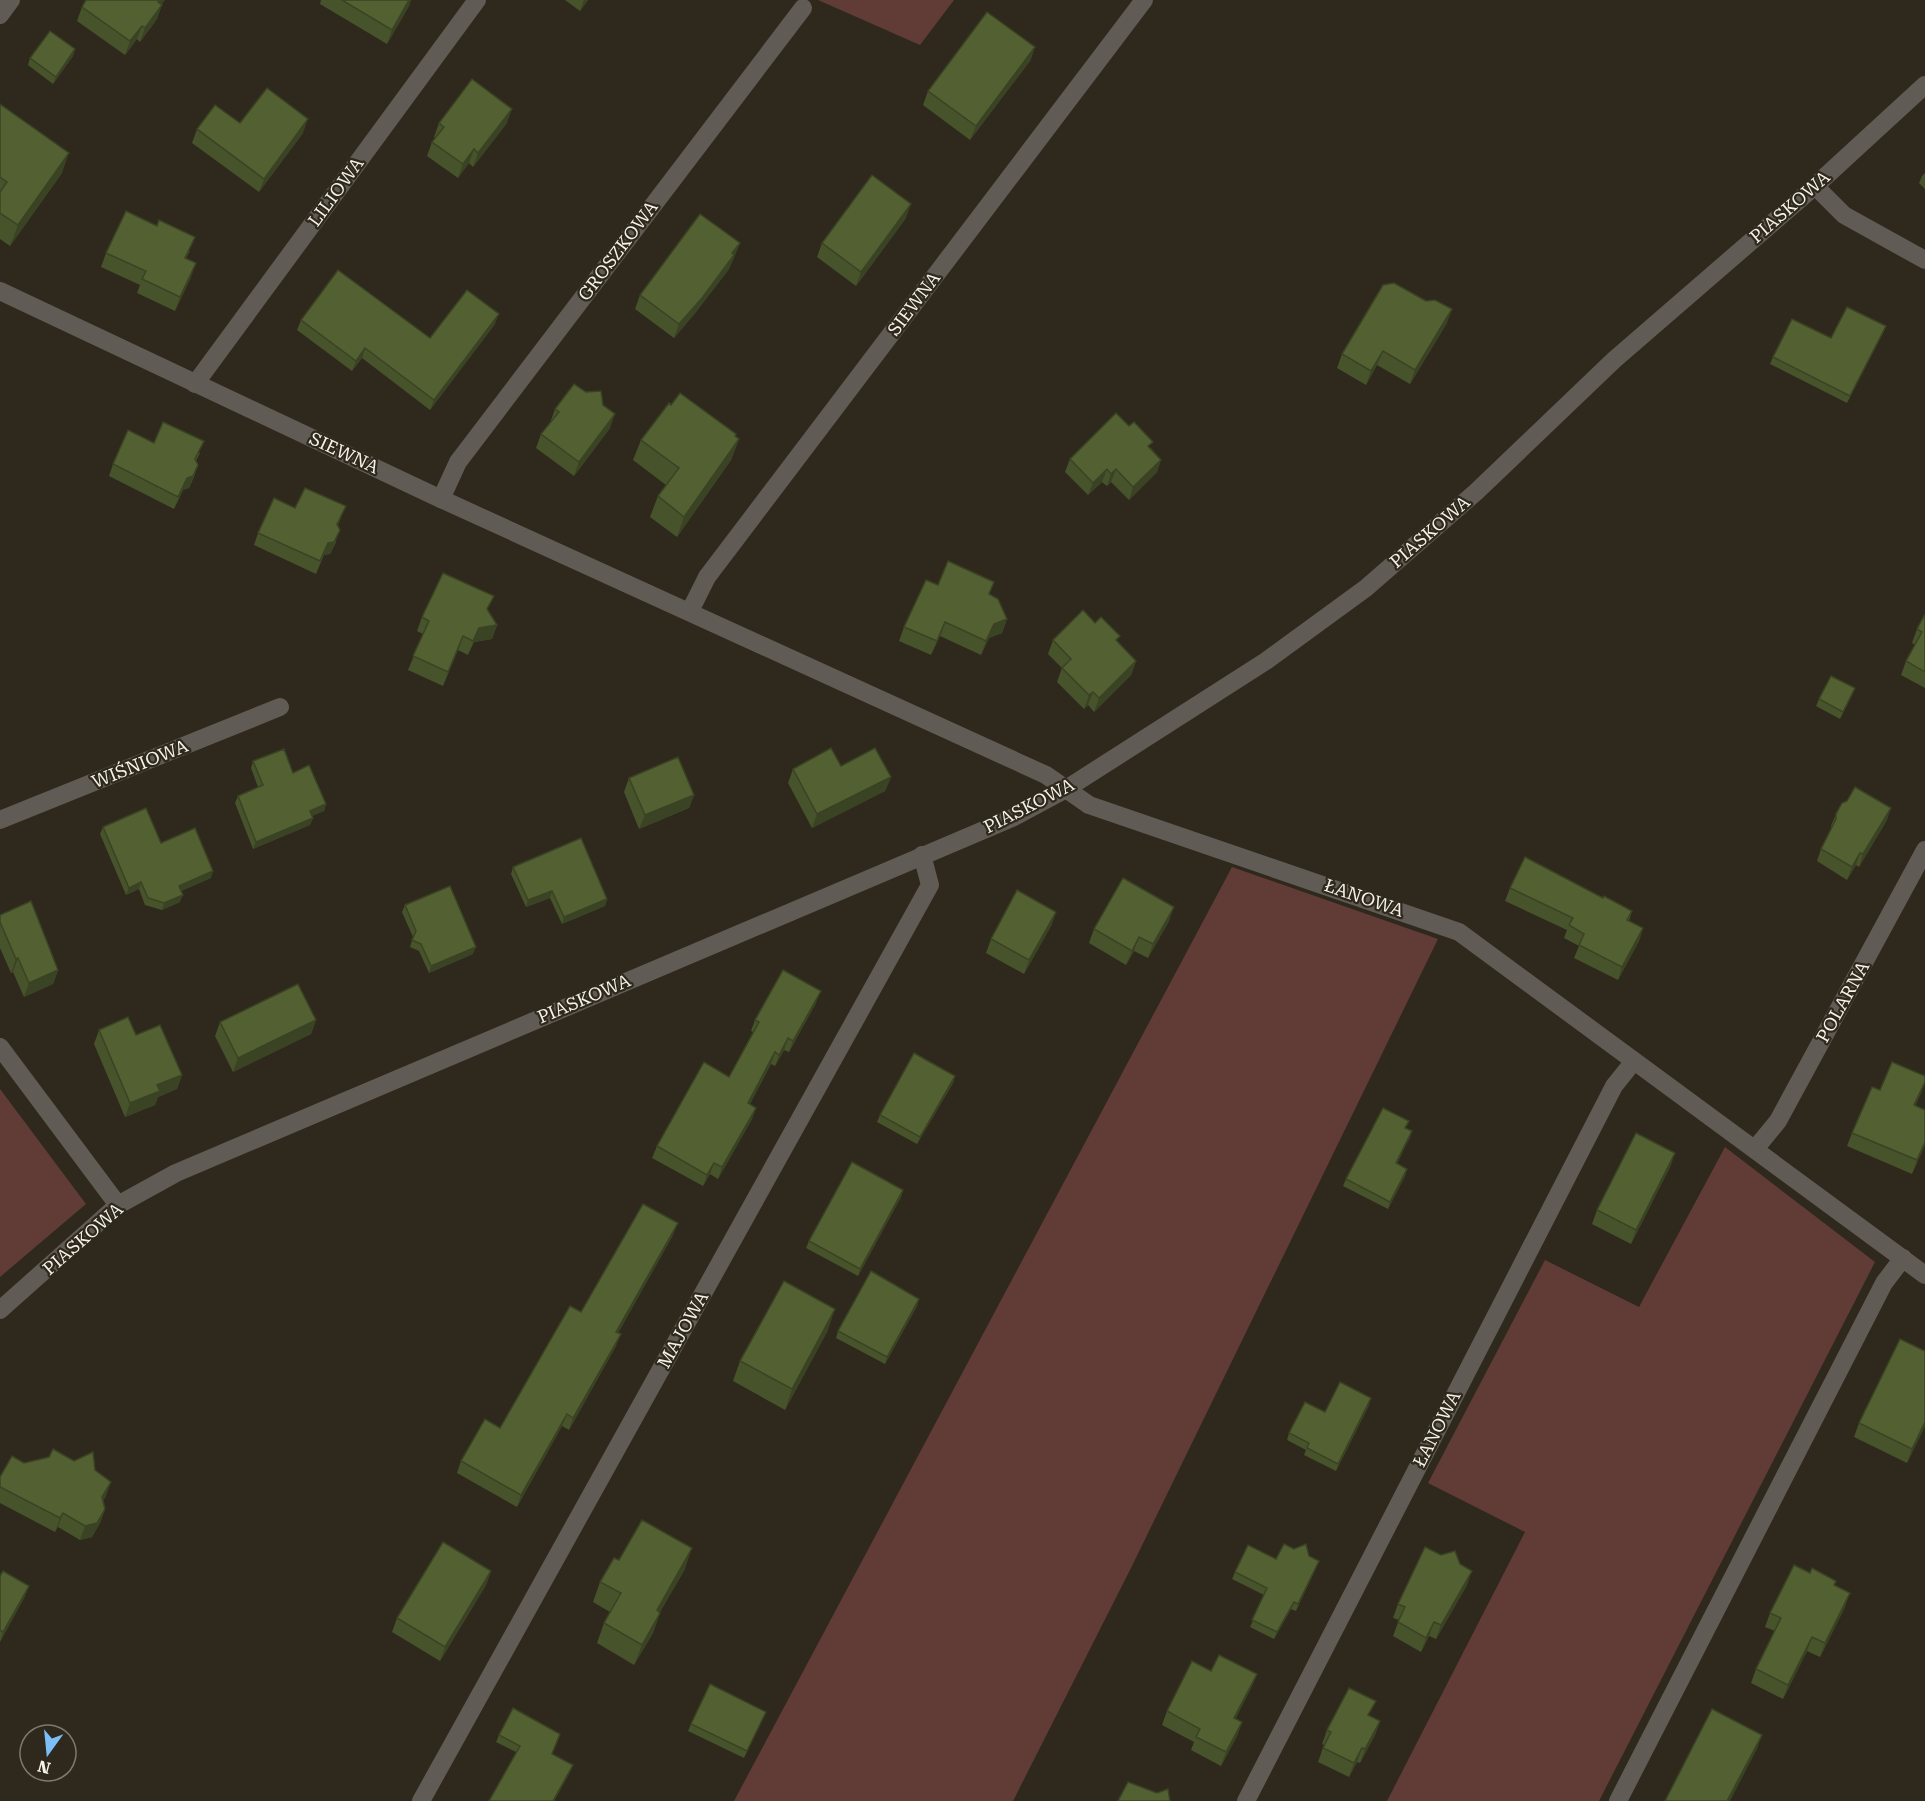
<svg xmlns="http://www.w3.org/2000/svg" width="1925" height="1801" viewBox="0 0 1925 1801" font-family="'Roboto Serif',serif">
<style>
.green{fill:#613b36}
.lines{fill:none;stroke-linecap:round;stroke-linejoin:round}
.street{stroke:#615b56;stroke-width:18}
.wall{fill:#47532b}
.shaded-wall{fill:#3a4323}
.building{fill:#536032;stroke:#3a4323;stroke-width:1.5}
.labels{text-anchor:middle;stroke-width:4.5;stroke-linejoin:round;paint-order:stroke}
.street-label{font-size:18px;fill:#f5f2e9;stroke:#2e291c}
</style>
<rect width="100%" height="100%" fill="#2e291c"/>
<g class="green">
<polygon points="818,0 954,0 920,45"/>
<polygon points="1232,867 1438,939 1131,1568 1013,1801 734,1801"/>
<polygon points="0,1089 86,1204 0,1277"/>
<polygon points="1725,1147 1875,1262 1599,1801 1387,1801 1525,1532 1428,1483 1545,1260 1639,1307"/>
</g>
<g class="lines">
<g class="street">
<polyline points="0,15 11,0"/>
<polyline points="1815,186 1844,215 1925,260"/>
<polyline points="0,291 441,499 1046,775 1089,805 1459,932 1925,1275"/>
<polyline points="195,384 477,0"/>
<polyline points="441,499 458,462 803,8"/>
<polyline points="690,611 707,577 1144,0"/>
<polyline points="0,820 280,707"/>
<polyline points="0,1047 118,1205"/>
<polyline points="1755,1149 1778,1121 1925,850"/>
<polyline points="0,1310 118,1205 176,1173 1012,818 1066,789 1266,661 1366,588 1476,492 1614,360 1815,186 1925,85"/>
<polyline points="421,1801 930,885 922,855"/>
<polyline points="1246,1801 1614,1086 1634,1061"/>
<polyline points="1618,1801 1884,1283 1903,1258"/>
</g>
</g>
<g class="wall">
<polygon points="321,0 411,0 409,6 387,44 320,4"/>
<polygon points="565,0 588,0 580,11"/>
<polygon points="162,4 157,19 140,42 137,39 125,55 77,21 82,7"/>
<polygon points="1035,47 1030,61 970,140 923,105 928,91"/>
<polygon points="75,49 73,56 53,84 28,65 30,58"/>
<polygon points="0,104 62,173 10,246 0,239"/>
<polygon points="240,123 303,133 259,192 192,143 197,129"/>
<polygon points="439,123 507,123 473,167 469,163 458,178 427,156 432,142 435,138 434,137"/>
<polygon points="1925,173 1925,189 1919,183 1922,176"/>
<polygon points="906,218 856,286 817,257 822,243"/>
<polygon points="740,243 729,269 696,312 674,338 635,309 640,295"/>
<polygon points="190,251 186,258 191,277 175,311 137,293 140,285 101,267 106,253"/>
<polygon points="301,320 430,338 495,324 430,410 362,358 352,371 297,330"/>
<polygon points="1447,323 1410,384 1377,365 1366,385 1337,368 1342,354"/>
<polygon points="1883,333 1847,403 1770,364 1773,357 1831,338"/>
<polygon points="586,392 603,405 610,428 574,476 536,448 541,434 550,423 555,409"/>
<polygon points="671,405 736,434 735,437 739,439 731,460 677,537 650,517 658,496 666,485 633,460 641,440"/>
<polygon points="154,443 200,453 196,461 198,465 194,477 189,488 183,490 174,509 109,476 113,464"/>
<polygon points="1151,448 1161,460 1157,472 1129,500 1111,482 1107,486 1102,482 1088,495 1065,472 1070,459"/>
<polygon points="295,508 341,518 338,525 336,542 330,554 324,555 316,574 254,545 258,533"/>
<polygon points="938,585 990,595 1007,619 1002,633 989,638 981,655 940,636 931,655 899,641 904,627"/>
<polygon points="488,611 497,625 492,639 474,642 468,655 458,650 443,686 408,670 423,634 417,631 422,617"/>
<polygon points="1925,614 1925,688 1901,675 1906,661 1915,645 1912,643 1917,629"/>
<polygon points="1095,623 1117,642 1136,661 1131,675 1094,712 1088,705 1084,709 1057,682 1062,668 1048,654 1053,640"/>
<polygon points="1855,688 1852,695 1840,719 1816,706 1819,699"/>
<polygon points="253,761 293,773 326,804 324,811 312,816 313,818 310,825 253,849 235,803 238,796 258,787 251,768"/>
<polygon points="793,769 891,777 885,791 812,828 788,783"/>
<polygon points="629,778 694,795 689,808 639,829 624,792"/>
<polygon points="1836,814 1887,820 1859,867 1856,865 1847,880 1817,861 1821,849 1832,829 1831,826"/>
<polygon points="103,827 161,843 211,878 181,891 180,902 162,910 145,905 139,889 126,895 100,834"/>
<polygon points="513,867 607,899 605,906 562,924 550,898 526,907 511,874"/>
<polygon points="1510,888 1603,898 1632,911 1629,921 1643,928 1639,941 1618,980 1574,958 1579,946 1564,938 1567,930 1505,901"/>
<polygon points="405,905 473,954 429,973 419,951 410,947 413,937 402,912"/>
<polygon points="1056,912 1051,926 1024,974 986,953 991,939"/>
<polygon points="0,915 58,970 53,984 24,997 13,972 11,973 0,948"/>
<polygon points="1169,921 1148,958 1134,951 1126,965 1089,943 1094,929"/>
<polygon points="816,1003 789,1052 784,1050 775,1066 771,1064 750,1104 756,1108 752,1119 718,1179 710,1174 703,1186 652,1158 657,1146 729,1077 753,1032 751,1031 755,1020"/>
<polygon points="316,1020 311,1034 233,1072 215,1036 220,1022"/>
<polygon points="99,1030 136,1035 182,1075 177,1089 158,1097 155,1105 125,1117 94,1044"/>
<polygon points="955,1076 953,1083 917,1144 877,1122 880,1115"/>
<polygon points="1880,1090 1922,1091 1915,1106 1925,1145 1912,1174 1847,1146 1852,1133"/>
<polygon points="1406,1128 1412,1131 1397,1164 1407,1169 1405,1176 1388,1209 1343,1186 1346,1179"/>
<polygon points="1675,1153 1670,1167 1631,1244 1592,1224 1597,1210"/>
<polygon points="903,1190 901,1197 858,1276 806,1248 809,1241"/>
<polygon points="673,1235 618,1333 616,1346 569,1430 562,1426 517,1507 457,1473 461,1461 500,1428 581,1312"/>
<polygon points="919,1299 917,1306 885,1364 836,1338 838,1331"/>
<polygon points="828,1330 785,1410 733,1381 740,1361"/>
<polygon points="1369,1405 1336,1471 1304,1455 1306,1450 1287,1440 1289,1433 1325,1412"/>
<polygon points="1859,1423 1925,1426 1907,1463 1854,1437"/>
<polygon points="74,1461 95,1470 106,1496 103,1501 105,1509 100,1523 92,1537 80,1540 58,1527 55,1532 0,1503 0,1477"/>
<polygon points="1309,1556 1316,1568 1296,1611 1291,1609 1274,1639 1250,1627 1264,1595 1232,1579 1235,1572 1276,1559"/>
<polygon points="619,1560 685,1569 660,1612 660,1613 653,1633 634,1665 597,1643 604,1623 610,1612 593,1602 600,1582"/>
<polygon points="491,1571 486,1585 440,1661 392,1632 397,1618"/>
<polygon points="0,1576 29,1586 24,1598 0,1642"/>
<polygon points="1467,1585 1436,1639 1429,1636 1421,1652 1393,1636 1399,1620 1393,1618 1398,1604"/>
<polygon points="1835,1585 1845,1607 1820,1657 1807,1651 1783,1699 1751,1683 1756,1669 1775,1631 1765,1627 1770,1613"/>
<polygon points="1257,1674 1251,1688 1235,1719 1242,1722 1237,1736 1221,1766 1191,1750 1194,1742 1162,1725 1167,1711"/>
<polygon points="766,1712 744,1758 688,1731 691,1724"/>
<polygon points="1370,1716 1380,1721 1375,1735 1360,1763 1357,1762 1349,1777 1318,1762 1324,1745 1322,1744 1327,1730"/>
<polygon points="499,1735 552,1754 570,1772 554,1801 489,1801 516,1752 496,1742"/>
</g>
<g class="shaded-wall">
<polygon points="160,0 165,0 153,16 158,2"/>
<polygon points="409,0 411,0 409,6 387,44 392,30"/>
<polygon points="584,0 588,0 580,11"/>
<polygon points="162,5 157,19 140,42 145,28"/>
<polygon points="142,26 137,39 125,55 130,41"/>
<polygon points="1035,47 1030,61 970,140 976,126"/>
<polygon points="75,49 73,56 53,84 56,77"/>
<polygon points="512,109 507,123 473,167 478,153"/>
<polygon points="308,119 303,133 259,192 264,179"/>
<polygon points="474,149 469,163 458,178 463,164"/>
<polygon points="69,153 62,173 10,246 18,225"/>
<polygon points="911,204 906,218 856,286 861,272"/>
<polygon points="740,243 729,269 696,312 674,338 679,324"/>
<polygon points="196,263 191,277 175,311 180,297"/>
<polygon points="1452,309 1447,323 1410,384 1415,370"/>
<polygon points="499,314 495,324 430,410 434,400"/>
<polygon points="1886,326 1883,333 1847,403 1850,396"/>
<polygon points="365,348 362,358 352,371 356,361"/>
<polygon points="1383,351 1377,365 1366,385 1371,371"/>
<polygon points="615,414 610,428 574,476 579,462"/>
<polygon points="736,434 730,451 739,439 731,460 677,537 684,517"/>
<polygon points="1161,460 1157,472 1129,500 1133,487"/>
<polygon points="198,465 189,488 183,490 174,509 187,478"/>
<polygon points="1107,469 1102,482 1088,495 1093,483"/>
<polygon points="1116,469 1111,482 1107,486 1111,474"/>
<polygon points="340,530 330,554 324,555 316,574 328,543"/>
<polygon points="1007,619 1002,633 989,638 981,655 986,641 994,624"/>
<polygon points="945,622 940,636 931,655 937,641"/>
<polygon points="497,625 492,639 474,642 468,655 479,628"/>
<polygon points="463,636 458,650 443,686 448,672"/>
<polygon points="1136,661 1131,675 1094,712 1099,698"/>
<polygon points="1093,692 1088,705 1084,709 1089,695"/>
<polygon points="891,777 885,791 812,828 817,814"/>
<polygon points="694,795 689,808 639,829 645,815"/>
<polygon points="326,804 324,811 307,818 310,811"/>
<polygon points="1891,808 1887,820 1859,867 1863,854"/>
<polygon points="313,818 310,825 253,849 256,842"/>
<polygon points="1860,853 1856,865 1847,880 1852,867"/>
<polygon points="213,871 211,878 176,893 179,886"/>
<polygon points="141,882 139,889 126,895 129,888"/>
<polygon points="552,891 550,898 526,907 528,900"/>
<polygon points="183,895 180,902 162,910 164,903"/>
<polygon points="607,899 605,906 562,924 564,917"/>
<polygon points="1174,907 1169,921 1148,958 1153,944"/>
<polygon points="1056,912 1051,926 1024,974 1029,960"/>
<polygon points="1643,928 1639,941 1618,980 1622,967"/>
<polygon points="1139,937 1134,951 1126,965 1132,951"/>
<polygon points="476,947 473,954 429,973 431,966"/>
<polygon points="18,958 13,972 11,973 16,959"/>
<polygon points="58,970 53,984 24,997 29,983"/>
<polygon points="821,991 816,1003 789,1052 793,1041"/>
<polygon points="316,1020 311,1034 233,1072 238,1058"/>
<polygon points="788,1038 784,1050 775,1066 779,1055"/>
<polygon points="775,1052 771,1064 744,1115 748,1103"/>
<polygon points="182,1075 177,1089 158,1097 155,1105 125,1117 130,1103 157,1085"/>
<polygon points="955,1076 953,1083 917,1144 920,1137"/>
<polygon points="1925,1083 1922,1091 1909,1119 1914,1105"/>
<polygon points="756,1108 752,1119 718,1179 722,1167"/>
<polygon points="1412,1131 1410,1138 1393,1170 1396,1163"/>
<polygon points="1925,1142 1925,1145 1912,1174 1917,1160"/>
<polygon points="1675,1153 1670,1167 1631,1244 1636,1230"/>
<polygon points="714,1163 710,1174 703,1186 707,1175"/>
<polygon points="1407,1169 1405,1176 1388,1209 1390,1202"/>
<polygon points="903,1190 901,1197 858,1276 860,1269"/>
<polygon points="678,1223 673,1235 612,1344 616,1332"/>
<polygon points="919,1299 917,1306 885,1364 887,1357"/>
<polygon points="835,1309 828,1330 785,1410 792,1389"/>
<polygon points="621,1334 616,1346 569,1430 573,1418"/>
<polygon points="1371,1398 1369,1405 1336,1471 1338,1464"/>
<polygon points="567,1414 562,1426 517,1507 521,1495"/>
<polygon points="1925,1422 1925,1426 1907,1463 1912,1449"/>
<polygon points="111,1482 106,1496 97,1511 102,1497"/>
<polygon points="105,1509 100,1523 92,1537 80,1540 85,1526"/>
<polygon points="63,1513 58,1527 55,1532 60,1518"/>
<polygon points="692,1548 685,1569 649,1631 657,1610"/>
<polygon points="1319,1561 1316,1568 1296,1611 1298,1604"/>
<polygon points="491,1571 486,1585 440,1661 445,1647"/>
<polygon points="1472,1571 1467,1585 1436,1639 1441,1625"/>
<polygon points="29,1586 24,1598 0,1642 3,1632"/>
<polygon points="1850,1593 1845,1607 1820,1657 1825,1643"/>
<polygon points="1294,1602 1291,1609 1274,1639 1277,1632"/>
<polygon points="660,1613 653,1633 634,1665 642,1645"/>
<polygon points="1434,1622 1429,1636 1421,1652 1426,1638"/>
<polygon points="1812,1637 1807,1651 1783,1699 1788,1685"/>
<polygon points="1257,1674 1251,1688 1229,1732 1234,1718"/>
<polygon points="1380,1721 1375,1735 1360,1763 1365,1749"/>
<polygon points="1242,1722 1237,1736 1221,1766 1226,1752"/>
<polygon points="1762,1735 1757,1749 1730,1801 1727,1801"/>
<polygon points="1362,1748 1357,1762 1349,1777 1354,1763"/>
<polygon points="573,1765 570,1772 554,1801 553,1801"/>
</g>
<g class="building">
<polygon points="86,0 160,0 158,2 162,5 145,28 142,26 130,41 82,7"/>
<polygon points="342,0 409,0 392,30"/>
<polygon points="987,12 1035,47 976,126 928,91"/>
<polygon points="50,31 75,49 56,77 30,58"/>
<polygon points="472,79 512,109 478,153 474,149 463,164 432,142 444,127 439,123"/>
<polygon points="267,88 308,119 264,179 197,129 215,105 240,123"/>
<polygon points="0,104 69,153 18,225 0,213 0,192 7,182 0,177"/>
<polygon points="872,175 911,204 861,272 822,243"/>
<polygon points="126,211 157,226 159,220 195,237 185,258 196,263 180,297 142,279 146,271 106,253"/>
<polygon points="700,214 740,243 732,253 734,255 702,298 679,324 640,295"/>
<polygon points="338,270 430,338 467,290 499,314 434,400 365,348 356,361 301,320"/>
<polygon points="1394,283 1426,301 1435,300 1452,309 1415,370 1383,351 1371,371 1342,354 1383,285"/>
<polygon points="1847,307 1886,326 1850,396 1773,357 1792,319 1831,338"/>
<polygon points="574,384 586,392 601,391 603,405 615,414 579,462 541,434 559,412 555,409"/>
<polygon points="680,393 736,434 735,436 739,439 684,517 658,496 679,468 641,440 669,403 671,405"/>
<polygon points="1116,413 1129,426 1134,422 1153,442 1148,446 1161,460 1133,487 1116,469 1111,474 1107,469 1093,483 1070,459"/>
<polygon points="163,422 204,441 195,459 198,465 193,476 187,478 178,497 113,464 128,430 154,443"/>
<polygon points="305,488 346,506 337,524 340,530 334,542 328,543 320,561 258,533 274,498 295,508"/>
<polygon points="948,561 994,582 989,594 998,599 1007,619 994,624 986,641 945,622 937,641 904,627 926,580 938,585"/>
<polygon points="443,573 494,596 487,609 497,625 479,628 473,641 463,636 448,672 413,656 429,621 422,617"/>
<polygon points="1083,610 1095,623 1101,617 1120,636 1116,640 1136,661 1099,698 1093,692 1089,695 1062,668 1071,659 1053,640"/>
<polygon points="1925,614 1925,672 1906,661 1922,632 1917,629"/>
<polygon points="1831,676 1855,688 1843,712 1819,699"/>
<polygon points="831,748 841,766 875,748 891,777 817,814 793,769"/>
<polygon points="284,749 293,773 309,765 326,804 310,811 313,818 256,842 238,796 263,785 253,761"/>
<polygon points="678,757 694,795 645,815 629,778"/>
<polygon points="1855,787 1891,808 1863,854 1860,853 1852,867 1821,849 1836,819 1836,814 1842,803 1847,801"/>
<polygon points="146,808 161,843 195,828 213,871 179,886 183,895 164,903 148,898 141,882 129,888 103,827"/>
<polygon points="581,838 607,899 564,917 552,891 528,900 513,867"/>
<polygon points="1525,857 1603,898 1604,896 1632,911 1627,920 1643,928 1622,967 1579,945 1584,934 1569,925 1573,918 1510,888"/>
<polygon points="1123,878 1174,907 1153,944 1139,937 1132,951 1094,929"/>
<polygon points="450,886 476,947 431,966 421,944 412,940 416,931 405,905"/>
<polygon points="1017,890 1056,912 1029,960 991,939"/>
<polygon points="31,901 58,970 29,983 18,958 16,959 0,922 0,915"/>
<polygon points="783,970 821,991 793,1041 788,1038 779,1055 775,1052 748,1103 756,1108 722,1167 714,1163 707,1175 657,1146 704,1062 729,1077 759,1022 755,1020"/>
<polygon points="298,984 316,1020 238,1058 220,1022"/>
<polygon points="128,1017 136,1035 160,1025 182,1075 157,1085 160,1091 130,1103 99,1030"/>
<polygon points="914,1053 955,1076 920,1137 880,1115"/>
<polygon points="1892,1062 1925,1076 1925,1082 1914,1105 1925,1110 1925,1142 1917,1160 1852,1133 1872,1087 1880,1090"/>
<polygon points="1383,1108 1409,1121 1405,1128 1412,1131 1396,1163 1407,1169 1390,1202 1346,1179"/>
<polygon points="1636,1133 1675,1153 1636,1230 1597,1210"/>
<polygon points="852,1162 903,1190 860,1269 809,1241"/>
<polygon points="643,1204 678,1223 616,1332 621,1334 573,1418 567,1414 521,1495 461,1461 485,1419 500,1428 570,1306 581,1312"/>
<polygon points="871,1271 919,1299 887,1357 838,1331"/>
<polygon points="784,1281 835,1309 792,1389 740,1361"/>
<polygon points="1900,1339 1925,1351 1925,1422 1912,1449 1859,1423"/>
<polygon points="1340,1382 1371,1398 1338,1464 1307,1448 1309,1443 1289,1433 1305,1402 1325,1412"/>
<polygon points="53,1449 74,1461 93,1452 95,1470 111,1482 102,1497 105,1509 97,1523 85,1526 63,1513 60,1518 0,1487 0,1477 12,1456 24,1463 49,1457"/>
<polygon points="642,1520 692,1548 657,1610 660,1613 642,1645 604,1623 621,1593 600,1582 614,1558 619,1560"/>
<polygon points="443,1542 491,1571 445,1647 397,1618"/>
<polygon points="1284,1544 1294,1549 1306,1544 1309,1556 1319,1561 1298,1604 1294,1602 1277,1632 1252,1620 1267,1588 1235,1572 1248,1545 1276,1559"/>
<polygon points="1425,1547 1441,1555 1455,1551 1460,1564 1472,1571 1441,1625 1434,1622 1426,1638 1398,1622 1405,1607 1398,1604"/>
<polygon points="1794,1565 1810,1573 1812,1568 1836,1581 1834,1585 1850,1593 1825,1643 1812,1637 1788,1685 1756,1669 1781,1618 1770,1613"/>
<polygon points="3,1571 29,1586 3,1632 0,1630 0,1576"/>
<polygon points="1219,1655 1257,1674 1234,1718 1242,1722 1226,1752 1196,1737 1200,1729 1167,1711 1192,1661 1211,1671"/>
<polygon points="710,1684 766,1712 747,1751 691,1724"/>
<polygon points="1349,1688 1376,1701 1368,1715 1380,1721 1365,1749 1362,1748 1354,1763 1323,1748 1331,1732 1327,1730"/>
<polygon points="513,1708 560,1734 552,1754 573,1765 553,1801 489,1801 520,1746 499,1735"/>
<polygon points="1712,1709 1762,1735 1727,1801 1665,1801"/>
<polygon points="1128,1782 1157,1793 1168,1789 1170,1801 1118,1801"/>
</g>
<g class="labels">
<g class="street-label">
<text transform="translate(336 192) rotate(-54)" y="6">LILIOWA</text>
<text transform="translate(1790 207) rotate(-41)" y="6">PIASKOWA</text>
<text transform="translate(618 251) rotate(-53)" y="6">GROSZKOWA</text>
<text transform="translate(914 304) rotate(-53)" y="6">SIEWNA</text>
<text transform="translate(344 453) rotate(25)" y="6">SIEWNA</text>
<text transform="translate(1430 532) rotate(-41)" y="6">PIASKOWA</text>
<text transform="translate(140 764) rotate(-22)" y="6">WIŚNIOWA</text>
<text transform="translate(1029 806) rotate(-27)" y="6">PIASKOWA</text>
<text transform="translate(1364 898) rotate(19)" y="6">ŁANOWA</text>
<text transform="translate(584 999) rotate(-23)" y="6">PIASKOWA</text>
<text transform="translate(1843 1002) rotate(-61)" y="6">POLARNA</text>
<text transform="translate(83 1239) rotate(-41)" y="6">PIASKOWA</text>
<text transform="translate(683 1330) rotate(-61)" y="6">MAJOWA</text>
<text transform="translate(1437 1429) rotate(-63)" y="6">ŁANOWA</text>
</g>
</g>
<g transform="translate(48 1753) rotate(195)"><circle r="28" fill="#2e291c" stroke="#7e796e" stroke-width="1.5"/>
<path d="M0-4.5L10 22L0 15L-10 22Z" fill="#7dbef9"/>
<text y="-9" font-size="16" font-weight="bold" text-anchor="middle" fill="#f5f2e9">N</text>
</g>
</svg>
